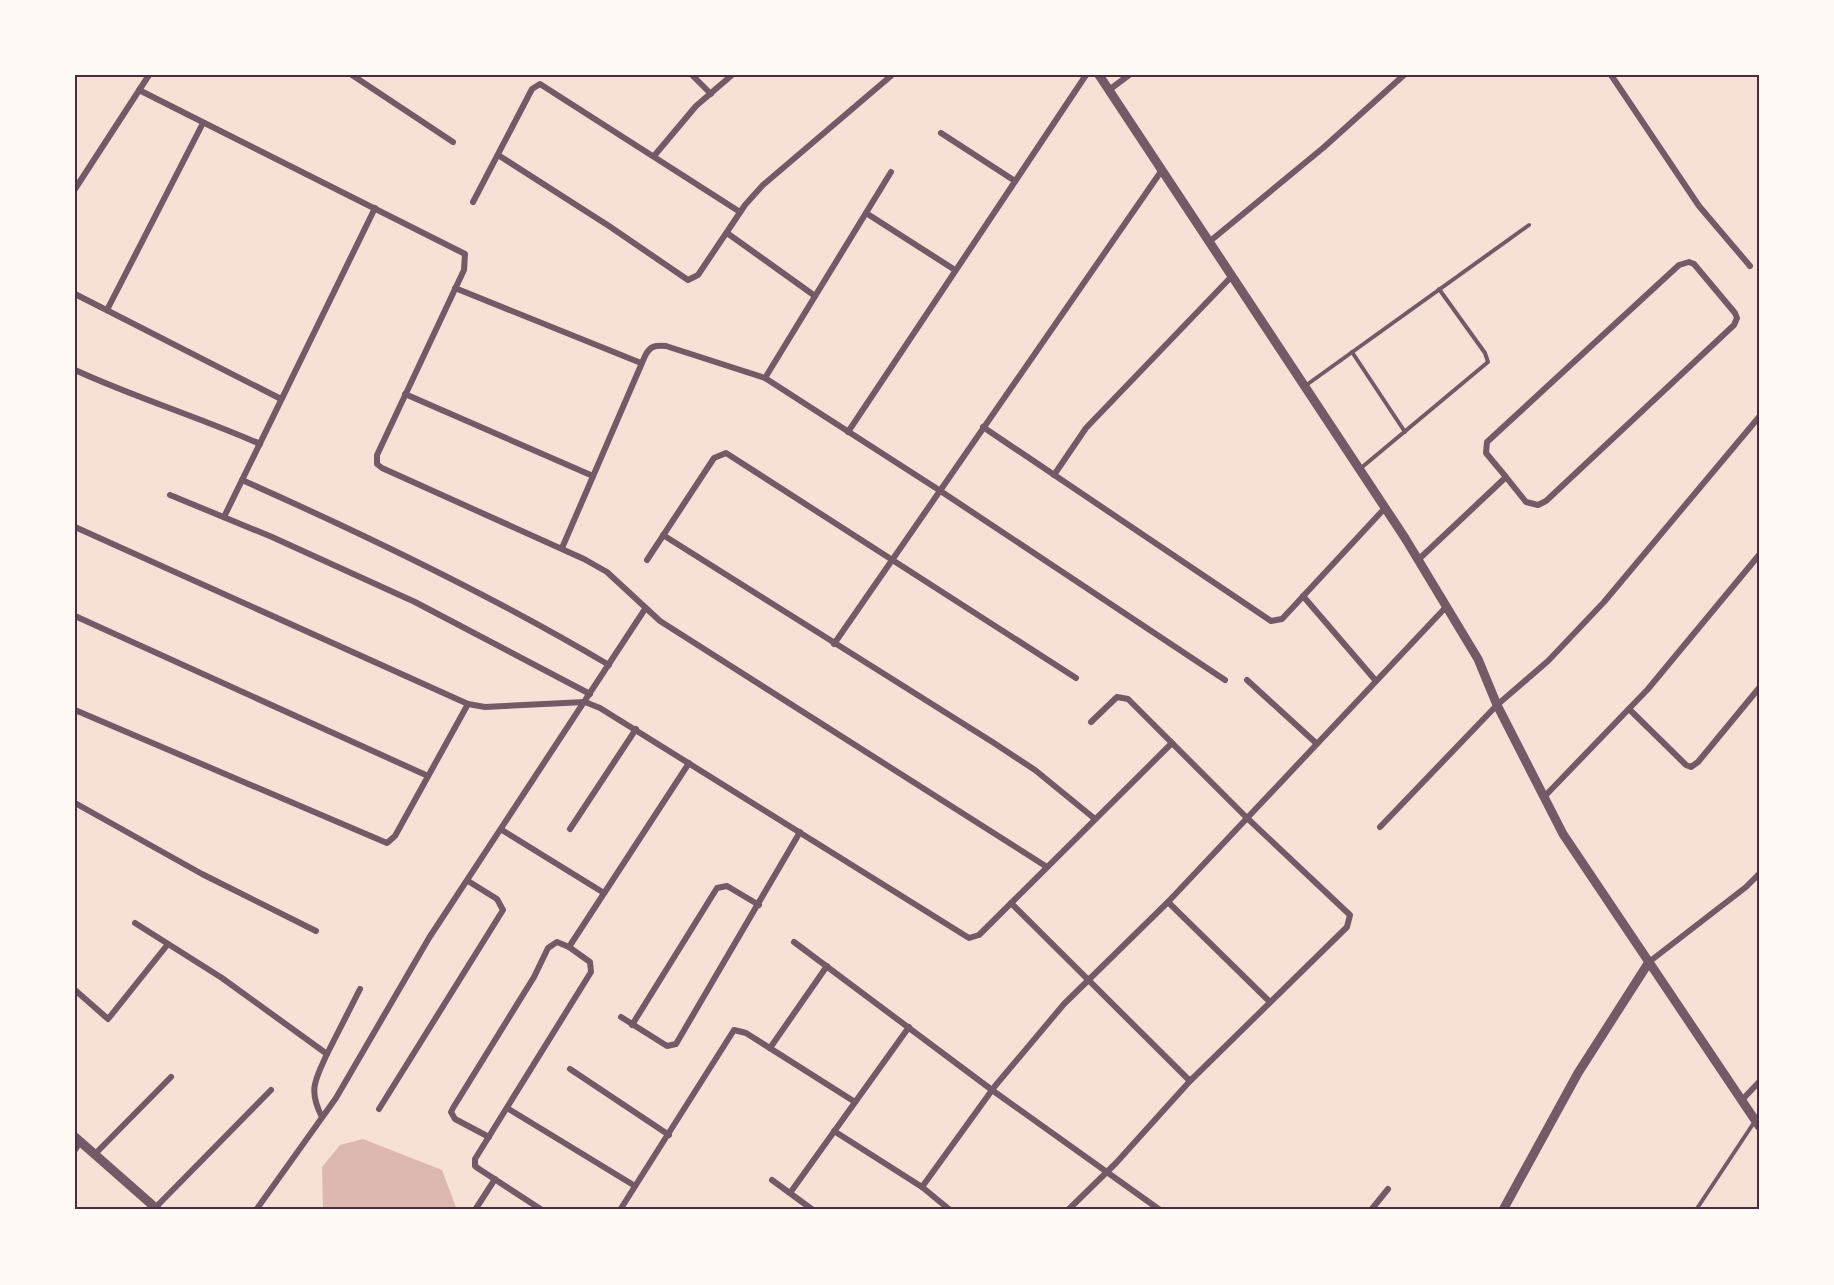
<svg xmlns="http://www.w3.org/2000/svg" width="1834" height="1285" viewBox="0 0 1834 1285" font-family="Commissioner,sans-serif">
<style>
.water{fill:#dcb8b0}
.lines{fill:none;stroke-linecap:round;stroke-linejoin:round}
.service{stroke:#755966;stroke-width:4}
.minor{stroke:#755966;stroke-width:6}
.tertiary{stroke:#755966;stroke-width:9}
.neatline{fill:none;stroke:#4a2c40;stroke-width:2}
</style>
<rect width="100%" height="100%" fill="#f7e1d7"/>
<polygon class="water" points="363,1139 442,1170 457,1210 323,1210 322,1167 340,1145"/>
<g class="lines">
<g class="service">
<polyline points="1352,352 1405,432"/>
<polyline points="1305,386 1529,225"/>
<polyline points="1361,468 1488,362 1485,353 1439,289"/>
<polyline points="1696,1210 1755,1121"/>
</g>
<g class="minor">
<polyline points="352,75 453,142"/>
<polyline points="692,75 711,94"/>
<polyline points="1611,75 1699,206 1750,266"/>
<polyline points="139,90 465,254 464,270 377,455 377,464 382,468 584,559 607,572 660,621 1047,867"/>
<polyline points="1109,90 1129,75"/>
<polyline points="941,133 1015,181"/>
<polyline points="498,155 609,226 688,280 698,275 745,205 763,185 892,75"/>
<polyline points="654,156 696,106 732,75"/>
<polyline points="75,189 149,75"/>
<polyline points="473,202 532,89 540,84 740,212"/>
<polyline points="866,213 955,270"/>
<polyline points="727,233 815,296"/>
<polyline points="1209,242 1323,148 1404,75"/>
<polyline points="455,288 641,363"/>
<polyline points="75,294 281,399"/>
<polyline points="107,310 203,123"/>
<path d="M75 370C136 398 199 417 260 444"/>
<polyline points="765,378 891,172"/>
<polyline points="405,394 593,476"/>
<polyline points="983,427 1271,621 1282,619 1385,508"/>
<polyline points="848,432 1086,75"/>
<polyline points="1054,475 1086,428 1232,276"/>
<path d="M242 480C368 536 491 595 609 665"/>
<polyline points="170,495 272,537 415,602 590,694"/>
<polyline points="224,517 375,208"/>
<polyline points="75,527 468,704 485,707 585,702 600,708 969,938 979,935 1172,743"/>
<polyline points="663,535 994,743 1035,770 1095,819"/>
<path d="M562 548 645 356C650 346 655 345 666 346L765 378 939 490 1225 680"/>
<polyline points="647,560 714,458 726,453 1076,678"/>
<polyline points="1418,560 1506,477 1526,502 1538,505 1546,501 1734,325 1737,318 1735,313 1694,264 1689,262 1679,265 1487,442 1486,453 1506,477"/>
<polyline points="1303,596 1376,681"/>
<polyline points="75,616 428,776"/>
<polyline points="834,644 1162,170"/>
<polyline points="1247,680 1316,743"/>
<polyline points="1629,709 1686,765 1691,767 1698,762 1759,688"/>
<polyline points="75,710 387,843 395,836 468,704"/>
<polyline points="1544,797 1648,689 1759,555"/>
<polyline points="75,803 202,874 316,931"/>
<polyline points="1380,827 1497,705 1548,661 1604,602 1759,417"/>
<polyline points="570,829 636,729"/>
<polyline points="502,830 604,893"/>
<polyline points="1168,902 1270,1002"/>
<polyline points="1011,903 1190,1081"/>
<path d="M135 923 222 978 327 1054C315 1080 308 1090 322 1117"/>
<polyline points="794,942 992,1090 1160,1210"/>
<polyline points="1649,962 1746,887 1759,874"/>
<polyline points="75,990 108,1019 168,944"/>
<polyline points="621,1017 667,1046 676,1044 800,832"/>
<polyline points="632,1025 717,888 727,886 759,905"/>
<polyline points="770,1048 827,966"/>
<polyline points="327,1054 360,989"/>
<polyline points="570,1069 669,1135"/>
<polyline points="1742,1100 1759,1082"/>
<polyline points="507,1108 635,1186"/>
<polyline points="379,1109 503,910 497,899 468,881"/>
<polyline points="834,1131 922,1187"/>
<polyline points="489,1137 455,1119 451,1112 453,1108 534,977 548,948 557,942 569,947"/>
<polyline points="75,1150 80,1142"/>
<polyline points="94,1155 171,1077"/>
<polyline points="772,1180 813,1210"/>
<polyline points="790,1193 909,1027"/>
<polyline points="155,1208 271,1090"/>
<polyline points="256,1210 336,1098 429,938 645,609"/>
<polyline points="475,1210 495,1179"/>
<polyline points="542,1210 479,1169 475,1166 475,1159 591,972 590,962 569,947 689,763"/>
<polyline points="620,1210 734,1030 746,1033 855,1102"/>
<polyline points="950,1210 922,1187 995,1086 1064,1004 1168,902 1446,607"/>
<polyline points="1068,1210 1116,1163 1190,1081 1347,927 1350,915 1246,817 1128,699 1117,697 1091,722"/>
<polyline points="1371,1210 1388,1189"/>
</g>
<g class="tertiary">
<polyline points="1099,75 1405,538 1478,659 1497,705 1563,834 1759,1126"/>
<polyline points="75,1137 158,1210"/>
<polyline points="1503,1210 1578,1073 1649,962"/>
</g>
</g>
<rect width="1834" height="1285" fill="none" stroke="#fffaf5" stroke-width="153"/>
<rect x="76" y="76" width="1682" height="1132" class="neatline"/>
</svg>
